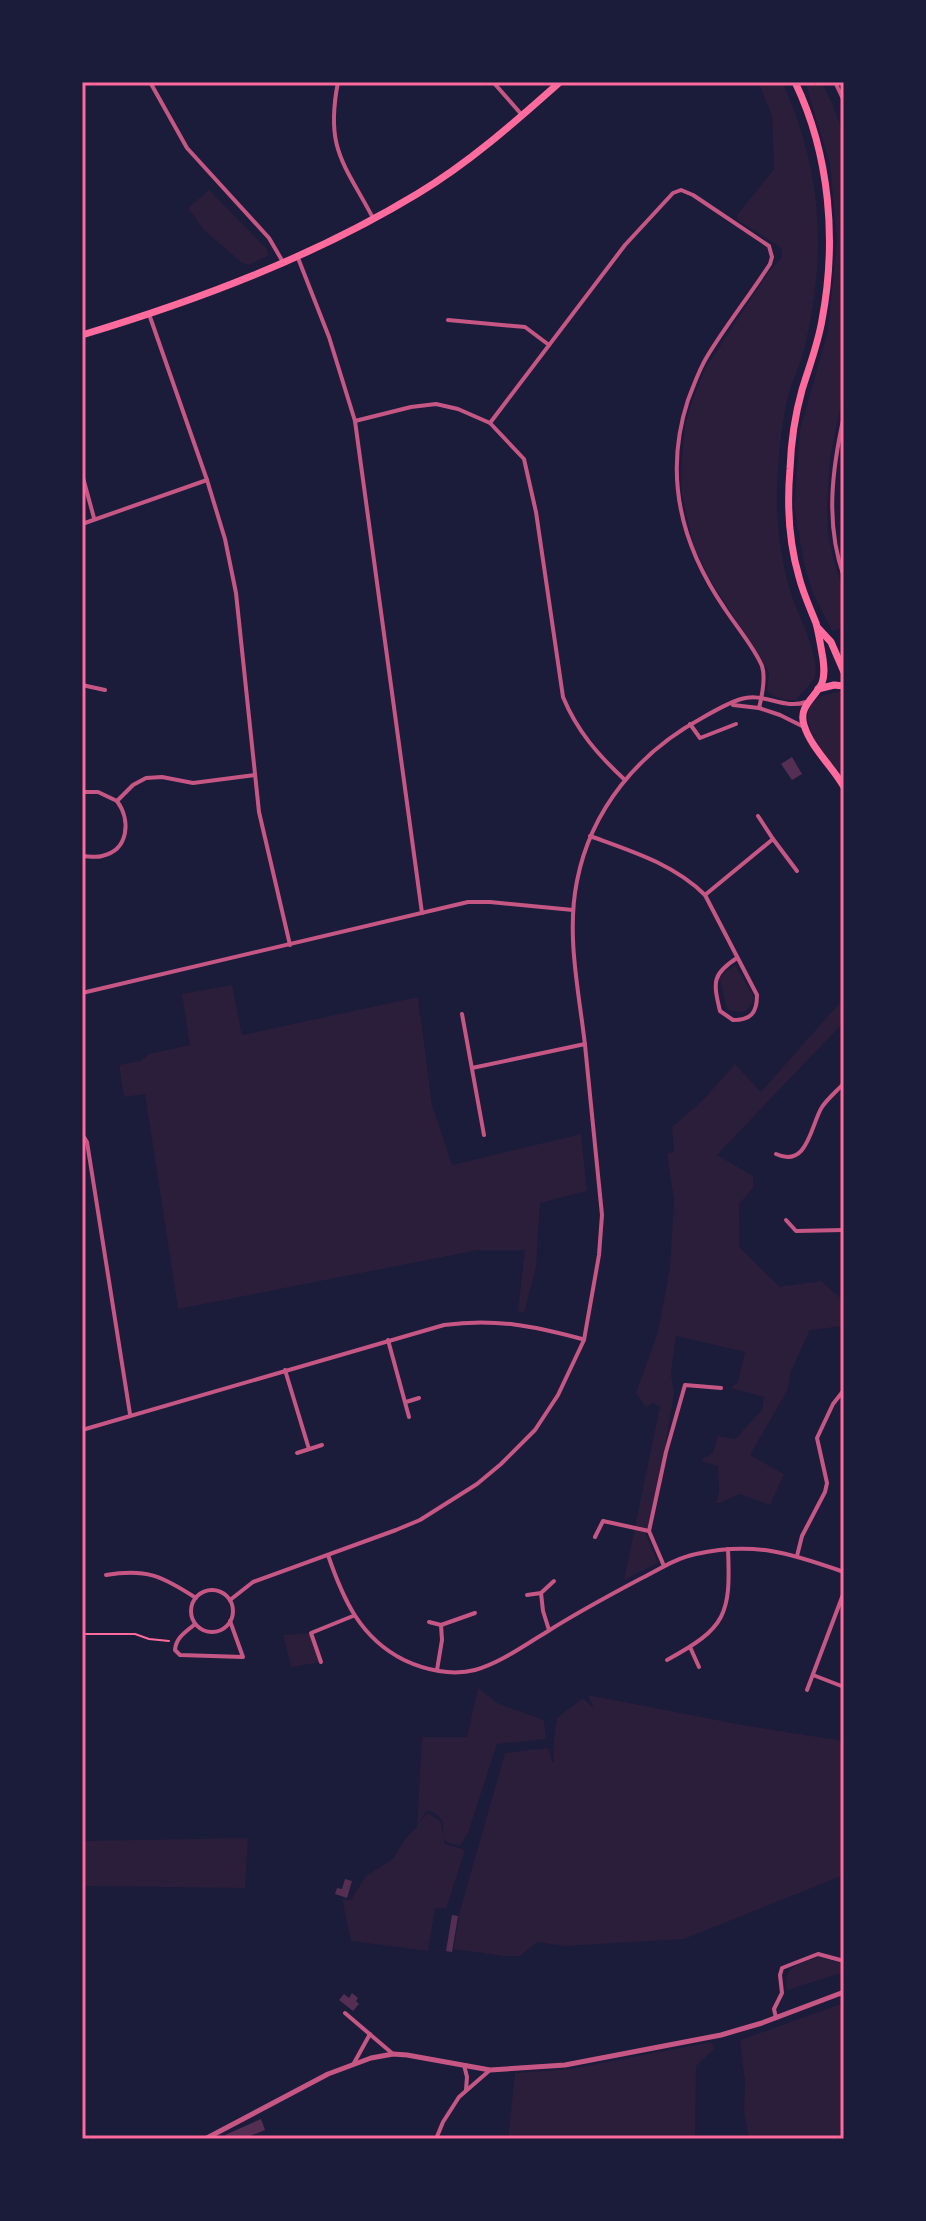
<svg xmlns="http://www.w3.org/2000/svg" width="926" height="2221" viewBox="0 0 926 2221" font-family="Jost,sans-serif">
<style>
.green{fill:#2a1e3b}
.building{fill:#542f53}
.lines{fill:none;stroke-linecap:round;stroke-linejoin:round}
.path{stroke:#ff6b9d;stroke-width:2}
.minor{stroke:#c65784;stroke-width:4}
.tertiary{stroke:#c65784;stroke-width:5}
.primary{stroke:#ff6b9d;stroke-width:7}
.neatline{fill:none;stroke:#ff6b9d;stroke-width:3}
</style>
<rect width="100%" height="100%" fill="#1b1b3a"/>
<g class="green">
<path d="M758 82H782C823 169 827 258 804 350 800 366 792 381 788 396 780 432 777 469 777 505 778 534 782 562 790 590 796 611 821 657 815 677 812 684 801 693 796 700 785 700 775 699 767 691L769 672 708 576 694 546 682 495 681 472 685 425 693 399 705 369 768 273 782 257V250L779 246 739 221 737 215 774 169 772 115Z"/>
<polygon points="811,82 821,82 833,105 844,137 844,388 830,458 827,504 828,532 833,558 844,594 844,627 832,631 812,591 804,563 794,506 800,430 828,331 837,240 830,164 806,85"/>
<polygon points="209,190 267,249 268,256 248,265 242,263 204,230 188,208"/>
<path d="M840 692 844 694V780C822 754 777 698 840 692Z"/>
<polygon points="735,965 754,997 751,1005 744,1012 727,1010 720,979 726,971"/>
<polygon points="232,985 242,1035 418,997 432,1105 452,1165 581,1134 587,1191 540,1203 536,1267 524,1313 518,1311 525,1250 478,1250 178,1309 145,1094 124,1097 119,1065 140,1061 149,1054 190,1045 182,994"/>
<polygon points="844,998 844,1022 717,1155 753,1176 753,1188 739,1204 740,1248 780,1287 821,1281 844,1301 844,1326 810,1330 791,1371 787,1391 750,1455 784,1474 770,1505 739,1494 720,1503 716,1503 719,1491 718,1466 701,1461 702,1459 713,1453 718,1436 735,1439 762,1410 764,1397 730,1388 738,1382 745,1352 676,1336 671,1373 674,1393 665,1448 646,1535 658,1563 624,1580 660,1406 652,1403 646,1407 636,1393 658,1332 670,1268 674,1200 667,1154 674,1152 672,1127 703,1100 735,1064 761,1092"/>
<polygon points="311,1633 321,1662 291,1667 283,1635"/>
<path d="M478 1688 499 1704 544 1720 546 1739 497 1744 468 1833 460 1846C458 1845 449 1843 447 1842 438 1832 452 1818 427 1810L419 1823 428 1813 441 1822 445 1844 465 1850 446 1909 435 1908 428 1951 351 1941 342 1899 351 1900 366 1876 393 1859 405 1839 417 1827 422 1737H467Z"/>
<polygon points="588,1695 742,1725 844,1741 844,1875 684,1939 564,1946 537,1942 520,1956 504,1956 454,1949 459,1914 505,1753 548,1748 552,1761 554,1762 553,1747 557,1718 583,1698 594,1709"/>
<polygon points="248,1838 245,1888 82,1886 82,1841"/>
<path d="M818 1957 844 1964V1972L787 1990C782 1966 800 1964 818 1957Z"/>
<polygon points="844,2003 844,2139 749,2139 744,2111 745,2081 740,2040"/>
<polygon points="711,2042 714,2049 696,2066 695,2139 508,2139 515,2073 571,2069"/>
</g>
<g class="building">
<polygon points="792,757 802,774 792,780 781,764"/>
<polygon points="345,1879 352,1881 347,1898 335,1894 337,1888 342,1889"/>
<polygon points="452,1915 458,1916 452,1952 446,1951"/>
<polygon points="352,1993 358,1998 356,2001 359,2004 353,2011 339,2000 344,1994 349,1998"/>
<polygon points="261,2119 265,2130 250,2136 251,2139 227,2139 225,2135"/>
</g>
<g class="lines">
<polyline class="path" points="86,1634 135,1634 149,1639 169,1641"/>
<g class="minor">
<polyline points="150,82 187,148 269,238 283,262"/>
<path d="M338 82C325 149 344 163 373 218"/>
<polyline points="493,82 522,115"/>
<polyline points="835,82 844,101"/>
<polyline points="298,258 329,337 355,421 422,913"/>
<polyline points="149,314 207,480 225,539 236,593 259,812 290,945"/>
<polyline points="448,320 525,327 549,345"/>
<path d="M844 416C832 469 825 524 844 577"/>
<path d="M355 421 411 407 436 404 458 409 490 423 524 459 536 512 563 697C577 731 598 755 625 780"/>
<path d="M490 423 625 245 673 193 681 190 693 195 769 246 772 257 770 264C750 295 727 324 708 355 699 369 694 385 688 400 663 476 681 545 725 609 736 626 754 647 762 666 766 678 762 696 759 708"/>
<polyline points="82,474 94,518"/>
<polyline points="82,524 207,480"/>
<polyline points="82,685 105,690"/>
<polyline points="733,705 759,708 780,715 804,727"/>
<polyline points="690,724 700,738 736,724"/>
<polyline points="82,792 98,792 117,801 133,785 146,778 162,777 193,783 255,775"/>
<path d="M590 836C631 851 674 864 705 895L757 995C757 1013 751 1020 733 1020L720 1011C713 982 712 974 737 958"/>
<polyline points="773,839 797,871"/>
<path d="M82 856C88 856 96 858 102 856 129 850 131 820 117 801"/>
<polyline points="705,895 773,839 758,816"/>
<polyline points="82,993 468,902 490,902 573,910"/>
<polyline points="462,1014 484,1135"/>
<polyline points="472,1068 585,1044"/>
<polyline points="82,1134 87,1142 130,1414"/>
<path d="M776 1154C808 1169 811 1124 822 1107 828 1098 837 1091 844 1083"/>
<polyline points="786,1220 796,1231 844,1230"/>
<polyline points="388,1340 409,1417"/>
<polyline points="285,1370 309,1449"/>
<polyline points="406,1402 419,1398"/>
<path d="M82 1430 444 1325C495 1318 534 1326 582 1339"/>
<polyline points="297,1453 322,1445"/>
<polyline points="595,1537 603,1521 649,1531"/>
<path d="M328 1555C343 1599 360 1638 404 1660 425 1670 452 1676 475 1670 500 1663 523 1646 545 1633 576 1613 608 1596 640 1579 658 1570 676 1558 696 1554 753 1541 790 1553 844 1572"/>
<polyline points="797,1556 802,1536 825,1492 827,1483 817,1438 833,1404 844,1390"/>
<polyline points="664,1566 649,1531 666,1452 685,1385 721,1388"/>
<path d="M106 1575C146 1568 162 1576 196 1598"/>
<circle cx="212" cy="1611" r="21"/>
<polyline points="541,1593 543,1611 549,1630"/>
<polyline points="527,1595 541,1593 554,1581"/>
<path d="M230 1600 253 1582 396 1530 420 1520 477 1484 501 1464 535 1430 558 1395 584 1340 599 1255 602 1215C596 1158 591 1101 585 1045 579 992 566 935 577 881 591 809 639 752 702 718 714 711 728 703 741 699 765 692 783 710 806 702"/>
<polyline points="429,1622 441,1625 475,1613"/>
<path d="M195 1624C186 1632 176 1637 175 1650L180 1655 243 1657 230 1621"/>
<polyline points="690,1647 699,1667"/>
<path d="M667 1660C726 1628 731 1615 728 1549"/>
<polyline points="321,1662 311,1633 353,1616"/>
<polyline points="437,1670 442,1640 441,1625"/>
<polyline points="813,1675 844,1687"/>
<polyline points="807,1690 844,1592"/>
<polyline points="345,2013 393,2054"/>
<polyline points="776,2018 774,2009 782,1993 780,1975 782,1968 818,1954 844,1961"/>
<polyline points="354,2063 370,2034"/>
<polyline points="464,2065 467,2077 466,2090"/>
<polyline points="436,2139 443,2122 459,2097 490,2070"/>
</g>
<polyline class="tertiary" points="205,2139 328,2074 371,2058 393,2054 407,2055 490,2070 565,2065 721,2035 762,2023 844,1992"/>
<g class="primary">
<path d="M795 82C830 155 837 241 822 320 818 344 809 367 802 390 795 415 791 442 790 469 787 504 789 543 799 577 803 593 810 608 816 623 819 634 821 648 823 659 824 667 825 675 822 683 815 698 798 706 804 725 811 748 832 766 844 787"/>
<path d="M82 335C198 300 313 257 417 194 469 163 515 122 560 82"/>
<polyline points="818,628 831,642 844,672"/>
<polyline points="818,689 834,685 844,686"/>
</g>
</g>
<rect width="926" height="2221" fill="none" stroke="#1b1b3a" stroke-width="168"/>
<rect x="84" y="84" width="758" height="2053" class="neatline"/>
</svg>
